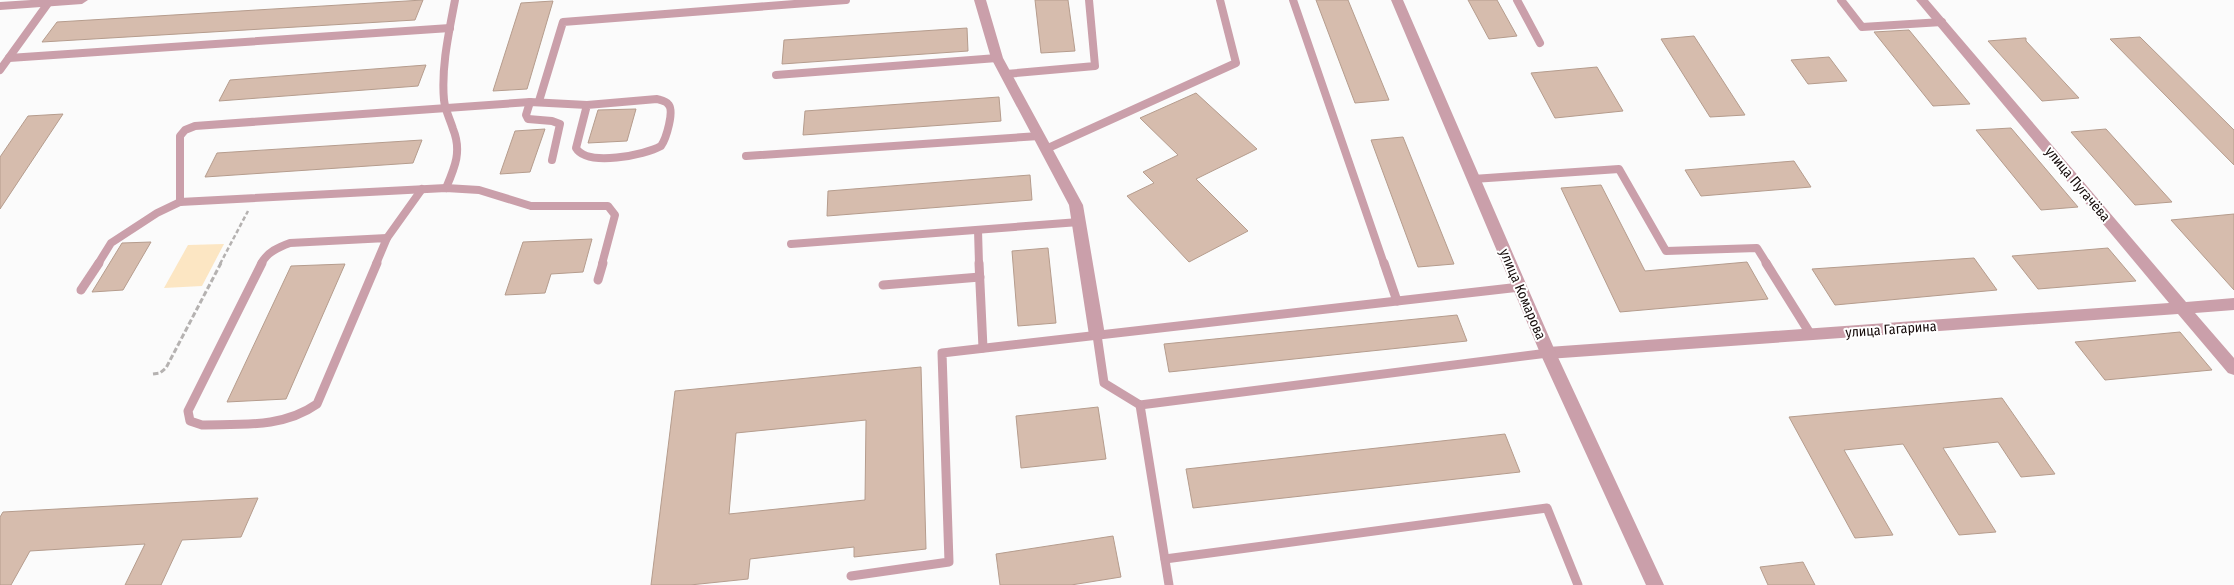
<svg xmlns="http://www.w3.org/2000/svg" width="2234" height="585" viewBox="0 0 2234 585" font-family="'Fira Sans Condensed',sans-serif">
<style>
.green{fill:#fce6c3}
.building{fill:#d6bcad;stroke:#b59c8d;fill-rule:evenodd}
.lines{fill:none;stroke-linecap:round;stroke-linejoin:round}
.path-far1{stroke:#b5b2b1;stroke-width:2.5;stroke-dasharray:4.5 2.5;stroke-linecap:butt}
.path{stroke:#b5b2b1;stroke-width:3;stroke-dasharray:5.5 2.5;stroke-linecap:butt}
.service-far1{stroke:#ca9faa;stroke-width:8}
.service{stroke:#ca9faa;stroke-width:9}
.minor{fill:#ca9faa;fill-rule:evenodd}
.tertiary{fill:#ca9faa;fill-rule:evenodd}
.labels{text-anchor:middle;stroke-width:4;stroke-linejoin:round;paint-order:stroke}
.street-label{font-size:14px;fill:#140a09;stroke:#fff}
</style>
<rect width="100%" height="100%" fill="#fbfbfb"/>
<polygon class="green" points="224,244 202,286 164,288 188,245"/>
<g class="building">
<polygon points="423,0 415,20 42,42 57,22"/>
<polygon points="1035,0 1068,0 1075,51 1041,53"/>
<polygon points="1316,0 1348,0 1389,100 1355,103"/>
<polygon points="1468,0 1497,0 1517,36 1489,39"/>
<polygon points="553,1 527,89 493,91 521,3"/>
<polygon points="967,28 968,51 782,64 784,40"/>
<polygon points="1909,30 1970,104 1933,106 1874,32"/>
<polygon points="1694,36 1745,115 1710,117 1661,39"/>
<polygon points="2140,37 2234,130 2234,165 2110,39"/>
<polygon points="2024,38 2026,38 2026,41 2079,98 2042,101 1988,41"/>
<polygon points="1829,57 1847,81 1808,84 1791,60"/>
<polygon points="426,65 418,86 219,101 230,80"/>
<polygon points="1597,67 1623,111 1555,118 1531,73"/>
<polygon points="1196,93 1257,149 1196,179 1248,231 1189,262 1127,196 1154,183 1143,172 1178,155 1140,118"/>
<polygon points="999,97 1001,121 803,135 805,111"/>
<polygon points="636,109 627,141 588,143 598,110"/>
<polygon points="63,114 0,209 0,157 28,116"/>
<polygon points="2011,128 2078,207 2041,210 1976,130"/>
<polygon points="545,129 530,172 500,174 515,131"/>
<polygon points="2106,129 2172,202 2135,205 2071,132"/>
<polygon points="1403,137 1454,264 1418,267 1371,140"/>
<polygon points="422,140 413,163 205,177 217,153"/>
<polygon points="1794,161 1811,187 1701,196 1685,170"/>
<polygon points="1030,175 1032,200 827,216 828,191"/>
<polygon points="1601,185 1645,271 1747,262 1768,299 1620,312 1561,188"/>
<polygon points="2234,214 2234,290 2171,220"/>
<polygon points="592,239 583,272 551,274 545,293 505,295 523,242"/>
<polygon points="151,242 123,290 92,292 122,243"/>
<polygon points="1048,248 1056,323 1018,326 1012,251"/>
<polygon points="2108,248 2136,281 2038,289 2012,256"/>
<polygon points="1974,258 1997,290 1835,305 1812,269"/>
<polygon points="345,264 286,399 227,402 291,266"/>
<polygon points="1457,315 1467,341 1169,372 1164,344"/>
<polygon points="2180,332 2212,370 2105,380 2075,342"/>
<path d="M921 367 926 549 854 557V547L750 559 748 579 690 585H651L675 391ZM866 420 865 500 729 514 736 433Z"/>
<polygon points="2002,398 2055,474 2021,477 1998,442 1943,448 1996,532 1959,535 1903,444 1844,450 1893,535 1855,538 1789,417"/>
<polygon points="1098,407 1106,459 1021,468 1016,416"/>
<polygon points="1505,434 1520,472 1193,508 1186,469"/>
<polygon points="258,498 241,537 182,540 161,585 125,585 145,544 30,551 11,585 0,585 0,517 3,512"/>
<polygon points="1113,536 1121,577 1071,585 1000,585 996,554"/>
<polygon points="1803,562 1815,585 1768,585 1760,567"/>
</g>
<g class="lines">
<polyline class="path-far1" points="220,264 248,211"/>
<polyline class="path" points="153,374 160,373 166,368 221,263"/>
<g class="service-far1">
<polyline points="1293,0 1384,264"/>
<polyline points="1517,0 1540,43"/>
<polyline points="1841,0 1862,27 1942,22"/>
<polyline points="9,58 450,28"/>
<polyline points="0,70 49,2"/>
<polyline points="1006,74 1095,66 1089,0"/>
<polyline points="776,75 997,58"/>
<path d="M657 99C660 100 666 101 668 104 675 110 666 139 661 146 645 155 587 167 576 148L587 105Z"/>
<polyline points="539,101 563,22 846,0"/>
<polyline points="530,102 526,115 528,119 552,121 560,124 552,160"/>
<polyline points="1046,149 1236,63 1220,0"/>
<polyline points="746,156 1039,136"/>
<polyline points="1473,179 1619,169 1666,251 1757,248 1767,264"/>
<path d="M446 188C455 167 462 151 453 129 450 119 445 110 444 100 441 67 449 32 455 0"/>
<polyline points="180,202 180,136 185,130 195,126 530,102 587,105"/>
<polyline points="978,230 979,264"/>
<polyline points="387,238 422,189"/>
<polyline points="791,244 1079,222"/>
<polyline points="98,264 111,243 157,213 180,202 446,188 479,190 531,206 608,206 615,215 602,264"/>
<path d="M261 264C267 252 279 247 290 243L387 238 376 264"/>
</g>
<g class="service">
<path d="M262 263 188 411 190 421 202 425C242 424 283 428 317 404L377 263"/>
<polyline points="979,263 983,348"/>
<polyline points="1384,263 1397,301"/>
<polyline points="1766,263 1811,335"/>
<polyline points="598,280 603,263"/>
<polyline points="883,285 980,277"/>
<polyline points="81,290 99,263"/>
<polyline points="1097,335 1104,383 1140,405 1548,353"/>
<polyline points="1140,405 1169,585"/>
<polyline points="1165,559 1547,508 1578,585"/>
<polyline points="851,576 949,562 942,353 1520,287"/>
</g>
<g class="minor">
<polygon points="974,0 986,0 1003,58 1083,205 1105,335 1102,339 1097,341 1092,339 1089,335 1069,205 991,58"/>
<polygon points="1916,0 1928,0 2186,302 2234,298 2234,310 2195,313 2234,358 2234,375 2228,373 2178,314 1548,359 1542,357 1540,353 1542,349 1548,347 2169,303"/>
</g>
<g class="tertiary">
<polygon points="31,0 88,0 82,4 0,10 0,2"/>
<polygon points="1391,0 1403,0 1556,353 1664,585 1646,585 1540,353"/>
</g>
</g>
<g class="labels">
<g class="street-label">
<text transform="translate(2078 184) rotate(50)" y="5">улица Пугачёва</text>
<text transform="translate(1523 294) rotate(67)" y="5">улица Комарова</text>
<text transform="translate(1891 329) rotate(-4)" y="5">улица Гагарина</text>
</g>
</g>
</svg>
